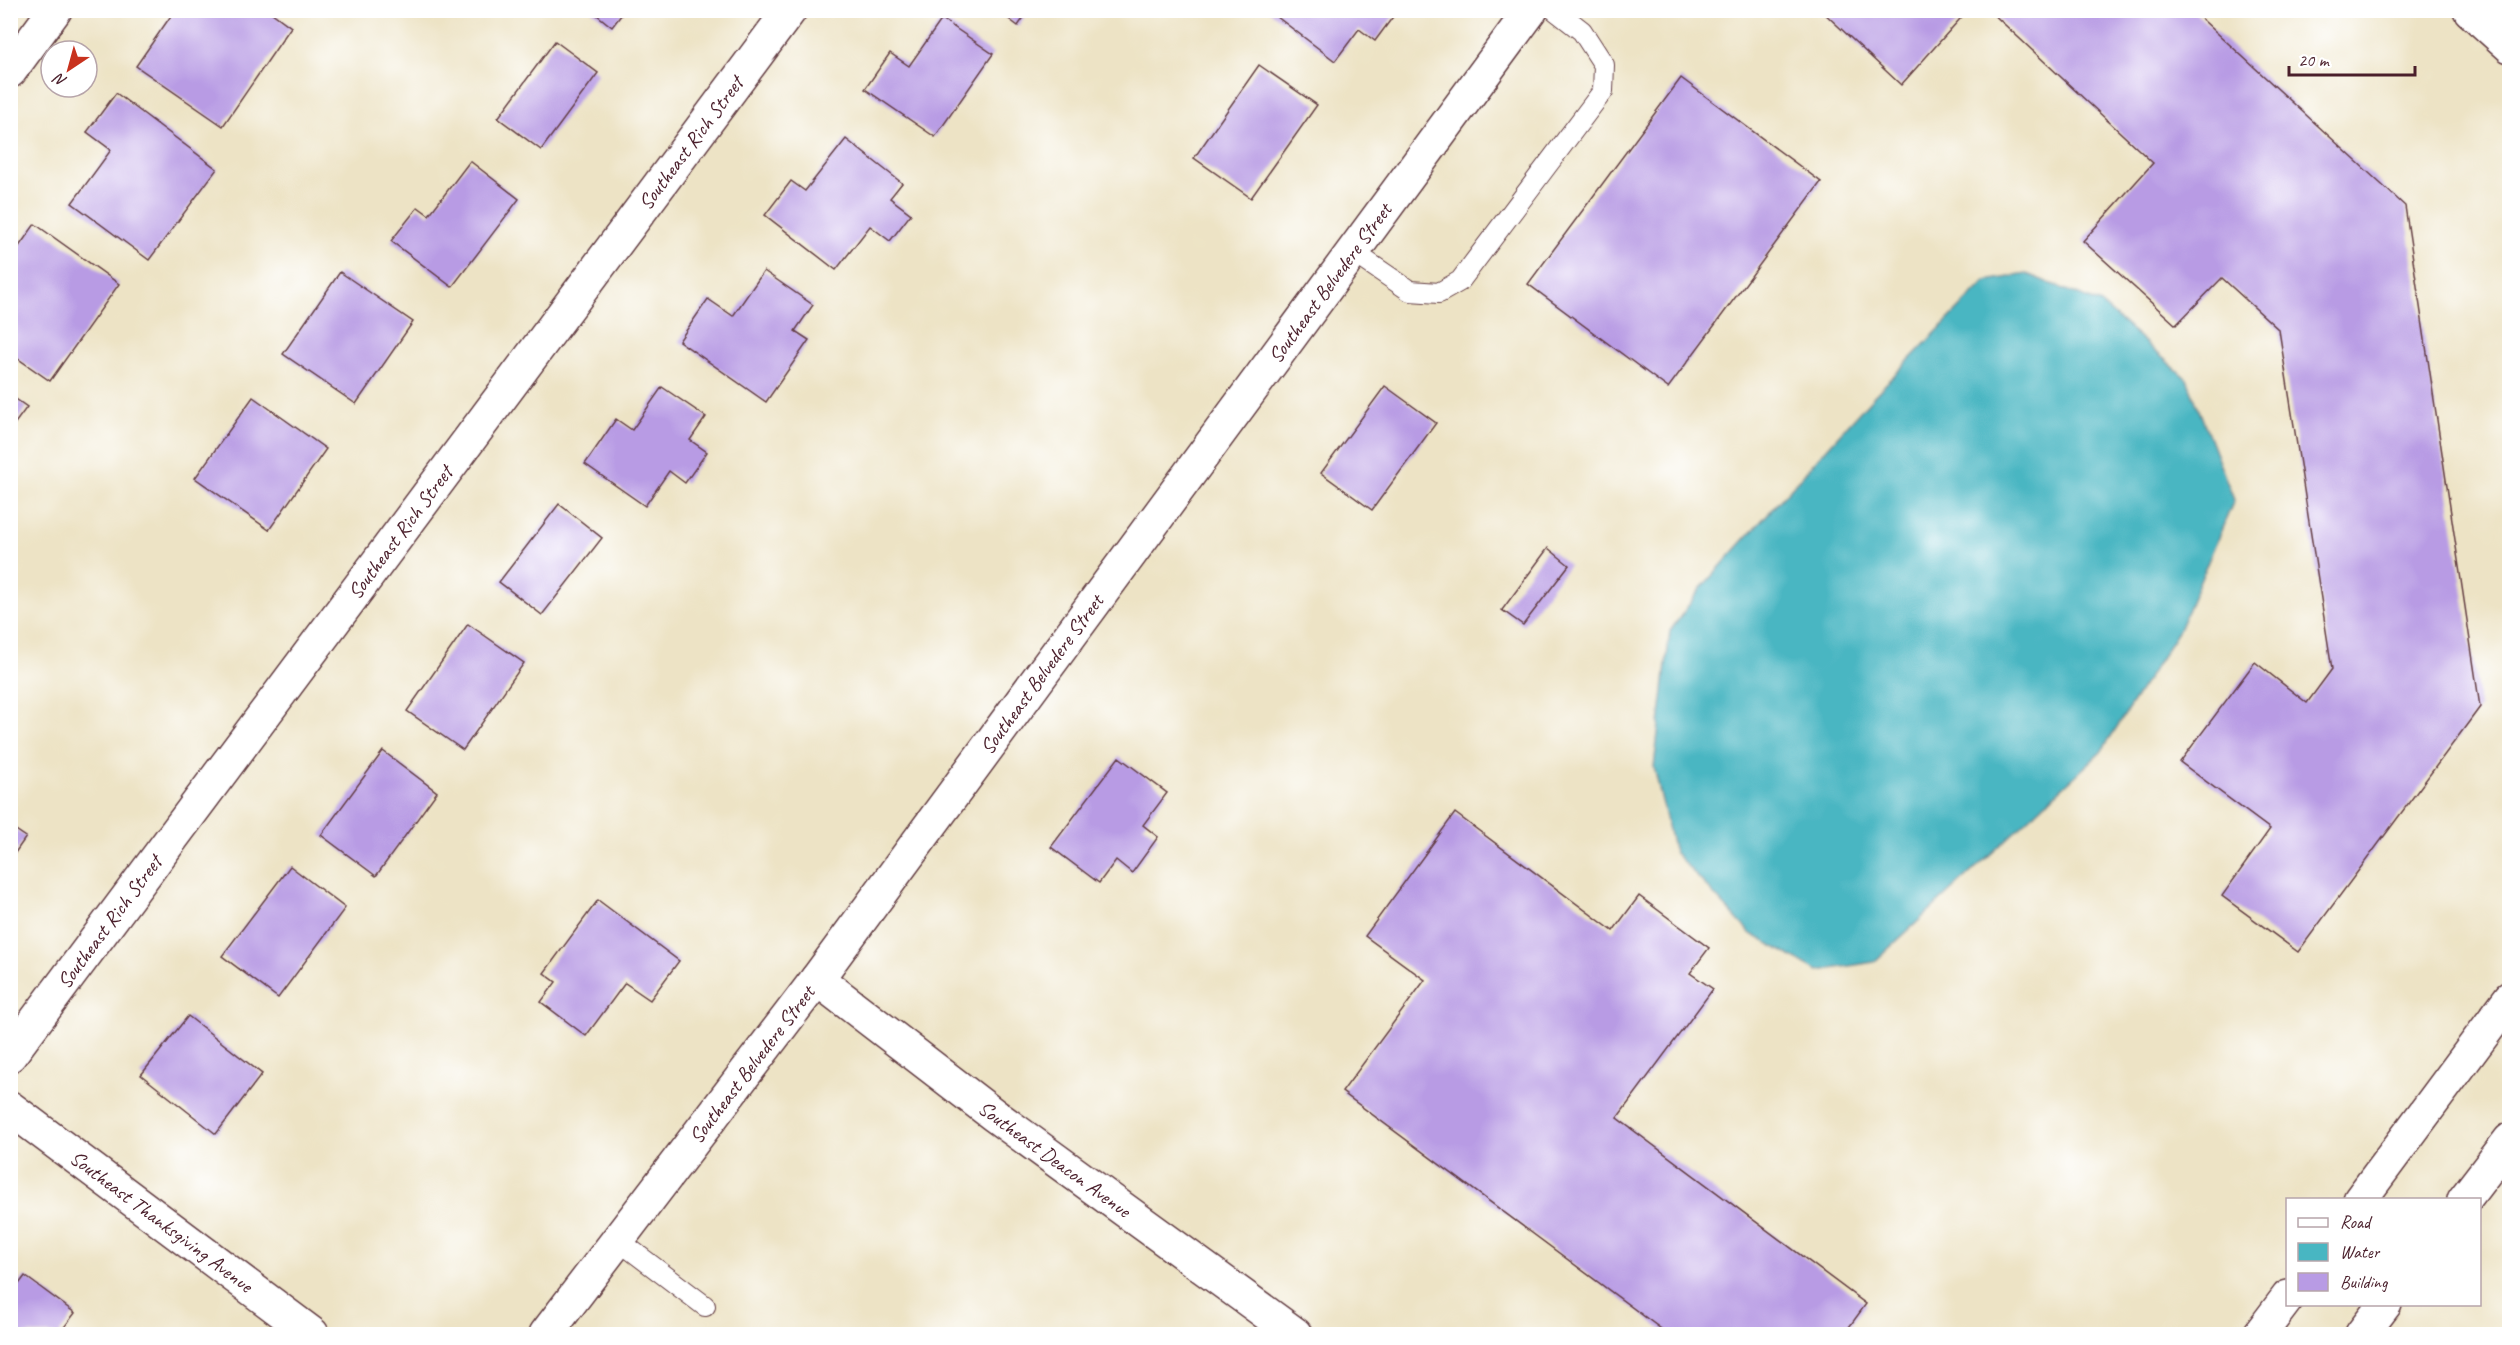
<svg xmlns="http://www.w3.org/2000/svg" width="2520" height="1345" viewBox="0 0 2520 1345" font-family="Caveat,sans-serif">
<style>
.water{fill:#48b6c2;stroke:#496a76;stroke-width:1.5}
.building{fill:#b89be4}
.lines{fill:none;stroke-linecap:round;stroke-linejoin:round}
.lane-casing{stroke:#623c42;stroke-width:22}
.street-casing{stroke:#623c42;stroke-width:36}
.secondary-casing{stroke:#623c42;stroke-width:36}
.primary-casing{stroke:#623c42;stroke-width:36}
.lane{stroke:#fff;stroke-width:20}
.street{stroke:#fff;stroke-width:33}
.secondary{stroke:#fff;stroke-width:33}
.primary{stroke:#fff;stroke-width:33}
.labels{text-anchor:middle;stroke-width:6;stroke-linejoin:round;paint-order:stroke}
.street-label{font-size:21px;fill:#4a1f2b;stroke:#fff}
</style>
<rect width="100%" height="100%" fill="#fff"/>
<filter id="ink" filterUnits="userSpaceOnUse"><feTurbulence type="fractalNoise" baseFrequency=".0167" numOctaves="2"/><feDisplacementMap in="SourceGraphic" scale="12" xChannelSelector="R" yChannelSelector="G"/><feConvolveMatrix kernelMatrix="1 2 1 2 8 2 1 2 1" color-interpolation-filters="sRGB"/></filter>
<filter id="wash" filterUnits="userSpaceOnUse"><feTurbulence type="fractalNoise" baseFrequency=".008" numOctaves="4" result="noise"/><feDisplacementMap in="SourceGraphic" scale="24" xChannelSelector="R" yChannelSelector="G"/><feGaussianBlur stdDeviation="1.35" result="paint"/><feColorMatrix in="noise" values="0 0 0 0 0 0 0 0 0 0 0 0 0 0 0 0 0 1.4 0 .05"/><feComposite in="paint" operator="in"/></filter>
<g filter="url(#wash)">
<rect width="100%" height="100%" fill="#ede3c5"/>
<polygon class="water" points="2027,274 2101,304 2187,379 2234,500 2179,630 2101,752 1874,962 1818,971 1751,934 1674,852 1654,767 1670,631 1701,588 1873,397 1986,281"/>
<g id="blocks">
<g class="building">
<polygon points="175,10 268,10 291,27 223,126 136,66"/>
<polygon points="591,10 625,10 612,27"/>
<polygon points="997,10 1029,10 1018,26"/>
<polygon points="1268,10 1398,10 1375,41 1359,29 1335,61"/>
<polygon points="1821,10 1968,10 1901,85"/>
<polygon points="1989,10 2192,10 2405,206 2480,707 2298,952 2222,896 2270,829 2180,762 2255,662 2307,703 2332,669 2279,330 2222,278 2176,325 2083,241 2153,163"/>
<polygon points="942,19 993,54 935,137 865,89 890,53 909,66"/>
<polygon points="555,41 598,73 541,150 498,118"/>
<polygon points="1259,65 1317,105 1251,198 1194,158"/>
<polygon points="1681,78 1821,182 1668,388 1528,284"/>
<polygon points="116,93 217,169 149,260 72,203 111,150 87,132"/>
<polygon points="846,139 902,183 890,198 911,214 890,241 870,226 836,270 765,215 791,181 805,191"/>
<polygon points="470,161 519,199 452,287 391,241 418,207 429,215"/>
<polygon points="35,224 119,284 50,381 10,353 10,259"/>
<polygon points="764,271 813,305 795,331 809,340 766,402 679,341 708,299 733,316"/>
<polygon points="340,272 413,322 356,404 283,354"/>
<polygon points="1385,386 1436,423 1372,510 1321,473"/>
<polygon points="662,387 706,417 690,440 707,452 685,483 669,471 645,506 585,464 616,419 632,430"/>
<polygon points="10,395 27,407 10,430"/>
<polygon points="253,397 326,449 269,530 195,478"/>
<polygon points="559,504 602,538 542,615 499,582"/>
<polygon points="1548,548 1569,565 1523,625 1502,610"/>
<polygon points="468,624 524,663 463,750 407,711"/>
<polygon points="383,751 437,792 376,876 321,835"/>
<polygon points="1119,757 1167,793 1143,825 1158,837 1132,873 1116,860 1099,883 1051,847"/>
<polygon points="1455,813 1613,931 1639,896 1709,948 1690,973 1713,989 1617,1118 1866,1304 1844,1334 1668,1334 1342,1092 1425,980 1365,936"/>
<polygon points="10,826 26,837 10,860"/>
<polygon points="290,866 345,908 278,998 222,956"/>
<polygon points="598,900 679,961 650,1000 625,983 586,1036 541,1002 556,982 544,973"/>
<polygon points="188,1016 262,1074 216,1134 141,1075"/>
<polygon points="25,1276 75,1313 59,1334 10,1334 10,1296"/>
</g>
</g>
</g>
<g filter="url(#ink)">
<use href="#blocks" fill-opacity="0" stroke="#623c42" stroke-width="1.5"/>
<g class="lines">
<defs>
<g id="lane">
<polyline points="1353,252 1410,291 1439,293 1460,281 1603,91 1604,65 1582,31 1555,10"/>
<polyline points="618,1240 705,1306"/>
</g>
<g id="street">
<polyline points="10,71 55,10"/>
<path id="s1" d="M817 979 994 1115 1295 1334"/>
<path id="s2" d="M10 1055 790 10"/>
<path id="s3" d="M10 1108 312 1334"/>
<path id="s4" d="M546 1334 817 979 1531 10"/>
</g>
<g id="secondary">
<polyline points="2360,1200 2510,998"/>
<polyline points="2464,1200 2510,1140"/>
<polyline points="2260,1334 2288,1297"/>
<polyline points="2362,1334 2385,1304"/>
</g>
<polyline id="primary" points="2470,10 2510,46"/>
</defs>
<use href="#lane" class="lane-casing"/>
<use href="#street" class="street-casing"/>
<use href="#secondary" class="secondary-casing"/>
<use href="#primary" class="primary-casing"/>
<use href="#lane" class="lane"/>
<use href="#street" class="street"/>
<use href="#secondary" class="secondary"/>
<use href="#primary" class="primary"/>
</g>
</g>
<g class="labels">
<g class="street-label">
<text dy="7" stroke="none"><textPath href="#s2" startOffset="1138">Southeast Rich Street</textPath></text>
<text dy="7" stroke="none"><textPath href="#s4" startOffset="1311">Southeast Belvedere Street</textPath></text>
<text dy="7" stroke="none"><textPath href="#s2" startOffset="652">Southeast Rich Street</textPath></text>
<text dy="7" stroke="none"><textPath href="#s4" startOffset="825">Southeast Belvedere Street</textPath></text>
<text dy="7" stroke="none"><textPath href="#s2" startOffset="166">Southeast Rich Street</textPath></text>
<text dy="7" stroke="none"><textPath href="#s4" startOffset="339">Southeast Belvedere Street</textPath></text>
<text dy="7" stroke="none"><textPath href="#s1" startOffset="298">Southeast Deacon Avenue</textPath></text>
<text dy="7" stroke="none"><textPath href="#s3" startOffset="189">Southeast Thanksgiving Avenue</textPath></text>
</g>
</g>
<rect width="2520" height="1345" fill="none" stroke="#fff" stroke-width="36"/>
<rect x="2286" y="1198" width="195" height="108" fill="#ffffff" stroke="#b7a5aa" stroke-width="1.5"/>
<rect x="2298" y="1218" width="30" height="9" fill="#ffffff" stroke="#b7a5aa" stroke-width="1.5"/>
<text x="2340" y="1228" font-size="18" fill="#4a1f2b">Road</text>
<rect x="2298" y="1243" width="30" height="18" fill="#48b6c2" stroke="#b7a5aa" stroke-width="1.5"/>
<text x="2340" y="1258" font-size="18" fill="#4a1f2b">Water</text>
<rect x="2298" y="1273" width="30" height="18" fill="#b89be4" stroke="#b7a5aa" stroke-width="1.5"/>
<text x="2340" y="1288" font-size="18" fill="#4a1f2b">Building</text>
<g transform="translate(69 69) rotate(216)"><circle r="28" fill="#ffffff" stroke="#b7a5aa" stroke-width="1.5"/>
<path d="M0-4.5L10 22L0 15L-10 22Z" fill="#c8321e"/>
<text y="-9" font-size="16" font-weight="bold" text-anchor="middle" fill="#4a1f2b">N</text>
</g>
<path d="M2289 66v9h126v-9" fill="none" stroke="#4a1f2b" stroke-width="3"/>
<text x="2298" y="66" font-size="18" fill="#4a1f2b" stroke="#ffffff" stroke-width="4.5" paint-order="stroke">20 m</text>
</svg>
